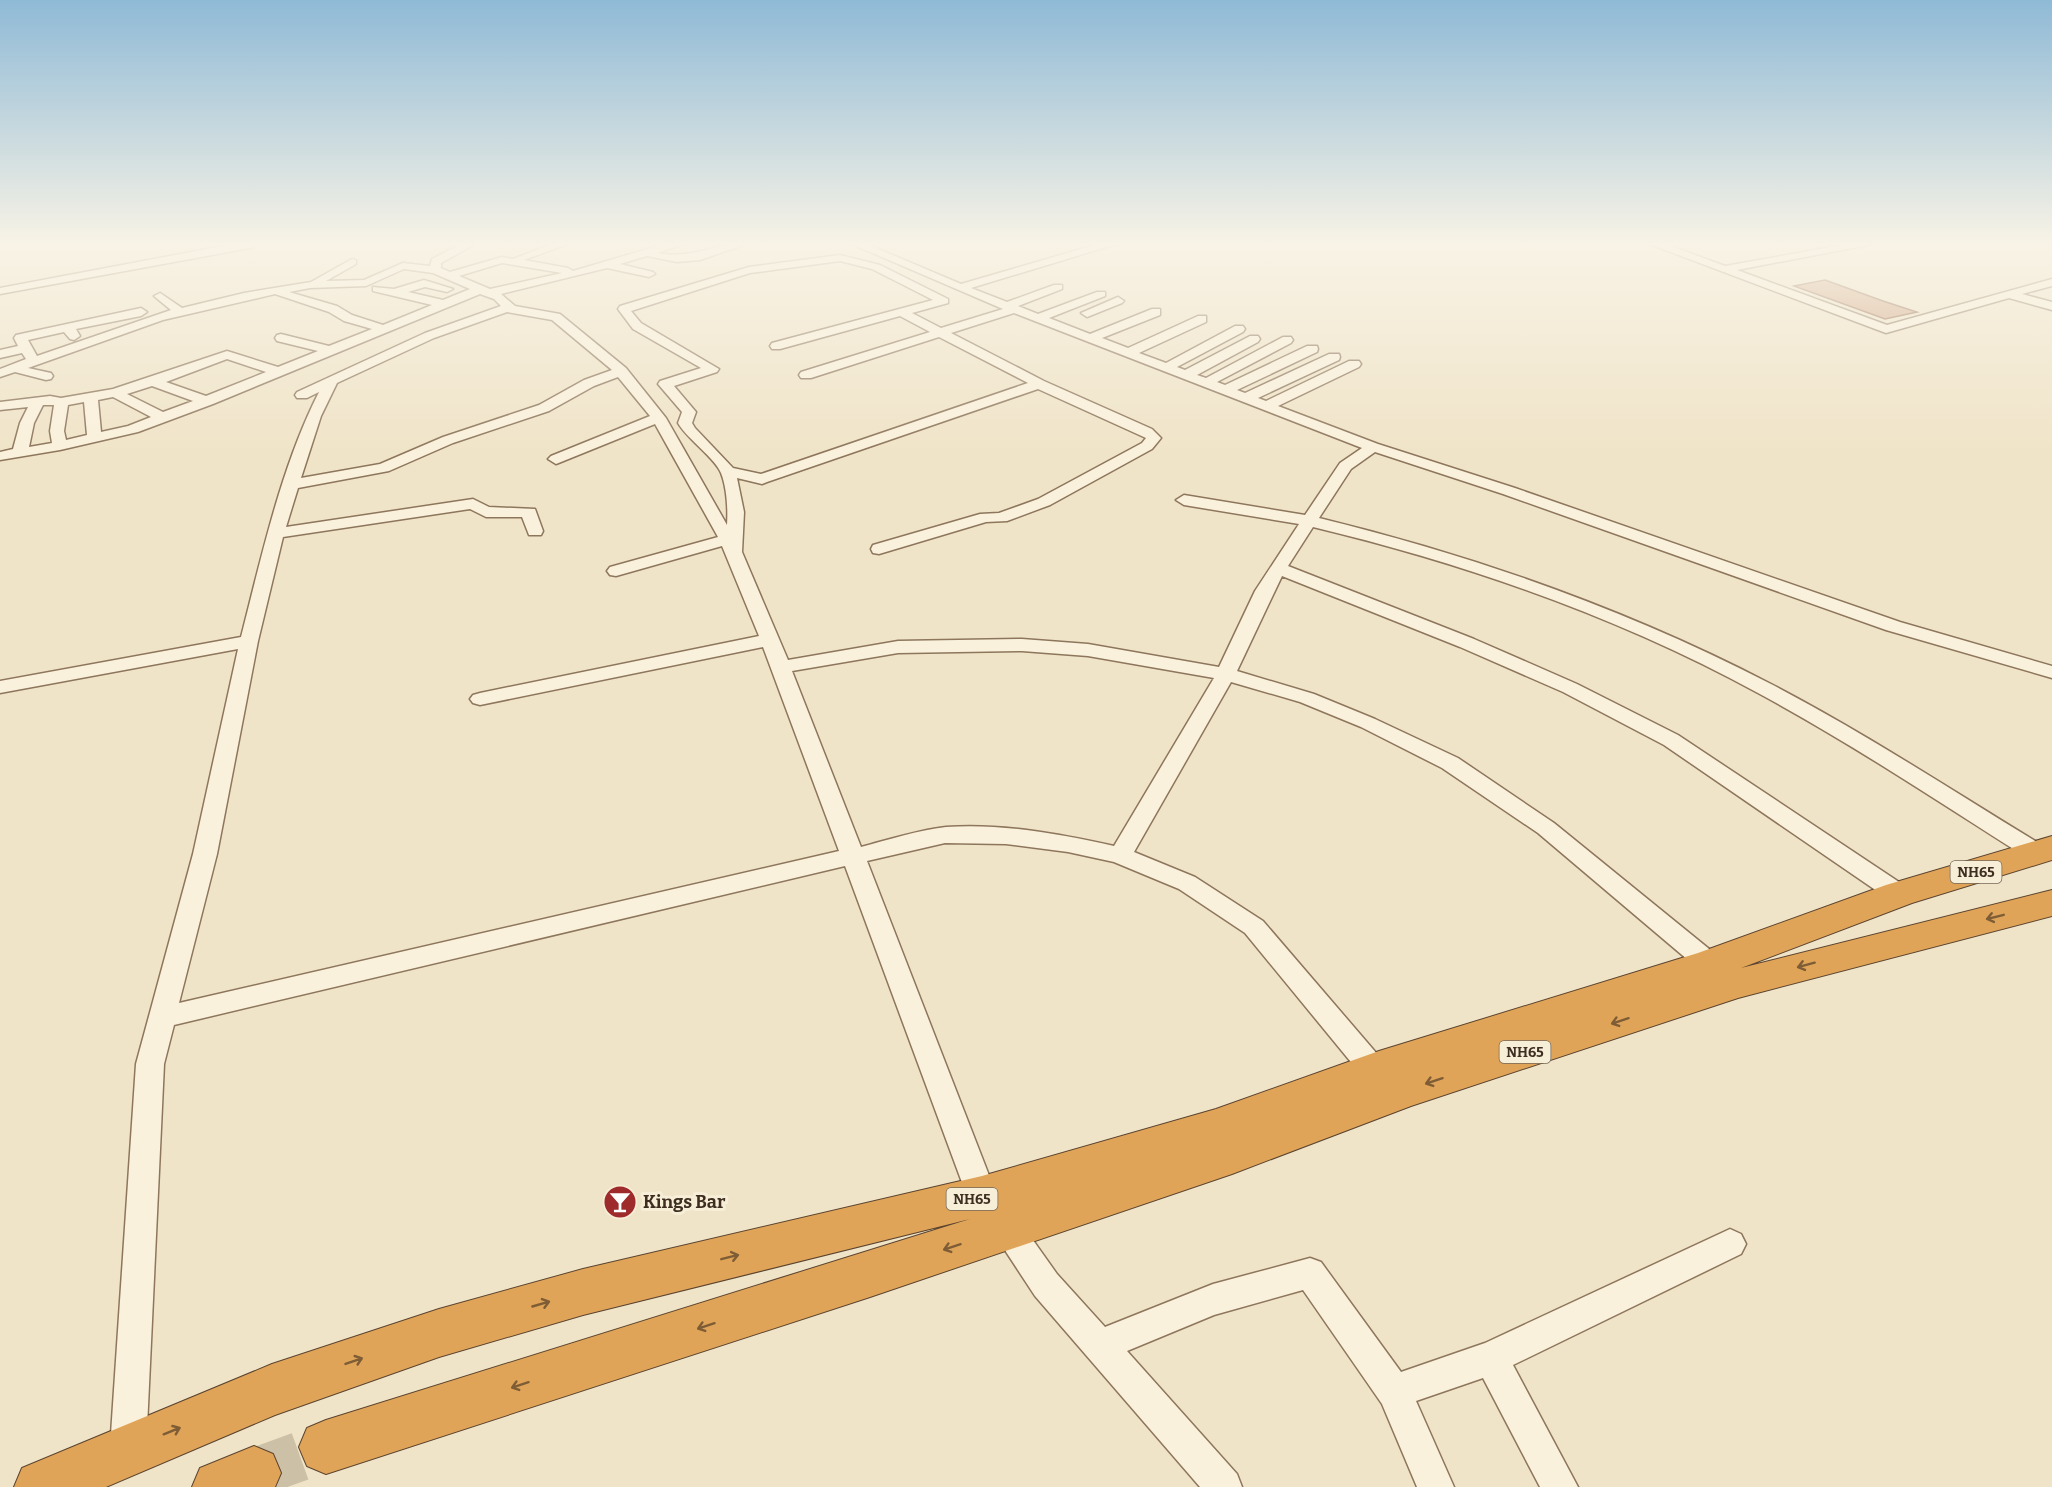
<svg xmlns="http://www.w3.org/2000/svg" width="2052" height="1487" viewBox="0 0 2052 1487" font-family="Bitter,serif">
<style>
.building{fill:#cf9f7d;stroke:#8d5f41;stroke-width:1.5}
.lines{fill:none;stroke-linecap:round;stroke-linejoin:round}
.highway-tunnel{stroke:#ccc0a6;stroke-width:49;stroke-dasharray:49 24;stroke-linecap:butt}
.minor-casing{stroke:#8d765c;stroke-width:3}
.highway-casing{stroke:#5b4430;stroke-width:2}
.minor{fill:#faf1dc;fill-rule:evenodd}
.highway{fill:#e0a458;fill-rule:evenodd}
.oneway{stroke:#7e5d36}
.labels{text-anchor:middle;stroke-width:6;stroke-linejoin:round;paint-order:stroke}
.shield{fill:#f7eed8;stroke:#756857;stroke-width:1.5}
.shield-label{font-size:14px;font-weight:bold;fill:#3d2e20}
.near-poi-label{font-size:18px;font-weight:bold;fill:#3d2e20;stroke:#f7eed8;text-anchor:start}
</style>
<rect width="100%" height="100%" fill="#f0e4c8"/>
<polygon class="building" points="1825,280 1883,301 1917,312 1885,319 1794,286"/>
<g class="lines">
<polyline class="highway-tunnel" points="254,1473 326,1447"/>
<defs>
<g id="minor">
<polygon points="244,242 254,242 255,245 250,248 0,294 0,288"/>
<path d="M465 242H479L441 263V268L450 272 502 257 513 259 557 242H573L524 260 568 268 573 271 671 242H689L658 253C692 260 719 242 752 242L700 260 677 262 647 256 620 264 653 272 655 274 649 277 607 268 501 294 515 306 560 314 626 368 666 418 727 525C728 510 727 488 721 473 715 458 688 440 678 423L682 412 658 384 660 381 701 368 633 329 618 309 620 306 749 267 840 255 880 265 948 299V303L912 313 941 328 1003 309 847 242H862L961 284 1105 242H1123L971 288 1007 302 1054 285H1062V289L1018 306 1038 314 1097 292H1105V296L1049 318 1090 334 1152 309H1160V315L1102 338 1128 348 1198 316H1206V322L1139 353 1166 363 1235 326H1243L1245 329 1243 332 1177 367 1185 370 1250 336H1258L1260 339 1258 342 1197 375 1206 378 1283 337H1291L1293 340 1291 343 1217 382 1225 385 1307 346H1317L1318 349 1317 352 1237 390 1245 393 1329 354H1339L1340 357 1339 360 1258 398 1266 401 1349 361H1359L1361 364 1359 367 1278 406 1378 444 1515 488 1900 622 2052 666V678L1886 630 1503 494 1375 452 1351 469 1319 518C1475 556 1626 609 1769 683 1864 732 1954 792 2045 847L2049 853 2045 859 2037 861 2029 859C1939 802 1851 743 1758 693 1619 617 1467 564 1313 527L1288 566 1474 639 1577 684 1678 735 1908 888 1911 894 1908 900 1899 903 1890 900 1664 745 1563 692 1460 647 1282 576 1237 671 1314 694 1375 719 1458 758 1554 823 1719 957 1723 964 1719 971 1710 974 1701 971 1538 833 1442 768 1361 727 1300 702 1231 682 1134 852 1195 877 1263 921 1384 1062 1388 1070 1384 1078 1374 1081 1364 1078 1245 933 1179 889 1114 862 1068 852 1006 844 945 843 867 861 997 1196 993 1206 982 1210 971 1206 967 1196 845 866 174 1025 164 1064 146 1449 141 1462 128 1467 115 1462 110 1449 136 1064 193 854 238 649 0 693V681L241 637C262 555 281 467 319 392L307 398H297L295 395 297 392 425 333 501 306 494 299 480 294 213 404 138 432 60 450 0 460V452L13 449 20 423 28 407 0 410V402L50 396 61 398 113 389 227 351 278 367 318 351 277 341 275 338 277 335 281 334 329 346 372 329 344 321 329 312 275 294 163 320 28 368 51 373 53 376 51 379 46 380 15 372 0 377V369L26 359 22 353 0 358V350L18 346 14 338 16 335 141 308 147 312 141 316 76 329 80 336 74 340 70 339 64 332 28 340 37 356 171 310 154 296 160 293 182 308 244 293 311 282 352 259 356 260V264L326 281 364 280 403 263 430 266 432 259ZM840 261 872 269 933 300 772 343 770 346 772 349H780L900 316 930 332 801 372 799 375 801 378H811L939 337 1028 383 761 474 733 468 695 428 692 423 696 412 674 386 717 372 719 369 641 323 631 311 750 273ZM502 263 562 273 490 289 459 276ZM404 269 433 273 470 289 443 300 408 292 425 287 447 292 453 289 424 280 394 289 373 287V291L432 305 383 325 352 315 337 306 289 292 310 288 366 286ZM507 312 552 320 612 370 584 380 539 405 443 437 380 464 301 478 321 416 337 383 434 338ZM1014 313 1362 448 1340 463 1305 515 1184 495 1176 500 1184 505 1299 524 1255 591 1219 667 1088 644 1022 639 898 641 788 660 742 552 744 512 737 478 762 484 767 482 1038 389 1146 438 1142 443 1038 499 999 513 980 514 873 545 871 549 873 553 879 554 986 522 1007 521 1050 505 1152 449 1161 438 1152 429 1044 381 951 333ZM227 359 266 372 206 396 166 382ZM618 377 650 416 551 456 548 459 556 464 561 462 655 424 718 537 610 567 607 571 610 575 616 576 722 546 759 636 480 693 473 695 470 699 473 703 480 705 763 647 839 851 179 1003 217 854 258 641 283 537 470 509 486 517H522L529 535H541L543 531 535 509 489 507 473 499 286 527 298 488 389 471 453 443 549 411 594 386ZM152 386 193 401 163 412 127 394ZM113 397 151 417 128 426 101 432 98 400ZM84 402 87 435 66 440 64 431 68 405ZM43 405H54L50 431 52 443 29 447 34 423ZM1022 651 1088 656 1214 678 1114 846C1060 834 1001 823 946 827 918 830 888 840 861 847L792 671 898 653Z"/>
<polygon points="1644,242 1660,242 1725,266 1859,242 1884,242 1737,270 1887,325 2052,279 2052,286 2022,294 2052,302 2052,310 2009,298 1886,333"/>
<polygon points="2045,242 2052,242 2052,246"/>
<polygon points="1118,297 1124,301 1122,303 1087,317 1081,313"/>
<polygon points="1007,1215 1018,1219 1057,1274 1105,1327 1213,1284 1310,1258 1321,1262 1401,1372 1485,1343 1730,1229 1741,1234 1746,1244 1741,1254 1513,1365 1578,1487 1540,1487 1483,1378 1416,1401 1454,1487 1417,1487 1382,1404 1303,1290 1214,1315 1127,1351 1237,1474 1242,1487 1200,1487 1035,1296 991,1229 996,1219"/>
</g>
<g id="highway">
<polygon points="2052,836 2052,860 1912,903 1741,968 2052,890 2052,916 1738,998 1411,1106 1232,1174 870,1297 326,1474 307,1466 299,1447 307,1428 326,1420 970,1219 583,1315 439,1357 275,1415 106,1487 14,1487 22,1468 272,1364 439,1309 583,1269 982,1176 1216,1109 1379,1051 1698,953 1886,885"/>
<polygon points="254,1446 273,1454 281,1473 275,1487 192,1487 200,1468"/>
</g>
</defs>
<use href="#minor" class="minor-casing"/>
<use href="#highway" class="highway-casing"/>
<use href="#minor" class="minor"/>
<use href="#highway" class="highway"/>
</g>
<defs><path id="oneway-shaft" d="M-6 0H5M1.5-3L5.5 0L1.5 3" fill="none" stroke-width="1.6" stroke-linecap="round" stroke-linejoin="round" transform="scale(1.5)"/></defs>
<g class="oneway">
<use href="#oneway-shaft" transform="translate(1995 917) rotate(166)"/>
<use href="#oneway-shaft" transform="translate(1806 965) rotate(165)"/>
<use href="#oneway-shaft" transform="translate(1620 1021) rotate(162)"/>
<use href="#oneway-shaft" transform="translate(1434 1081) rotate(162)"/>
<use href="#oneway-shaft" transform="translate(952 1247) rotate(162)"/>
<use href="#oneway-shaft" transform="translate(730 1257) rotate(-14)"/>
<use href="#oneway-shaft" transform="translate(541 1304) rotate(-16)"/>
<use href="#oneway-shaft" transform="translate(706 1326) rotate(162)"/>
<use href="#oneway-shaft" transform="translate(354 1361) rotate(-19)"/>
<use href="#oneway-shaft" transform="translate(520 1385) rotate(162)"/>
<use href="#oneway-shaft" transform="translate(172 1431) rotate(-22)"/>
</g>
<linearGradient id="sky" x2="0" y2="1"><stop stop-color="#8fbad6"/><stop offset="0.54" stop-color="#f8f3e6"/><stop offset="1" stop-color="#f8f3e6" stop-opacity="0"/></linearGradient>
<rect width="2052" height="451" fill="url(#sky)"/>
<defs>
<symbol id="bar-disc" viewBox="-11 -11 22 22"><circle r="9.5" fill="#9e2a2b" stroke="#f7eed8"/><path d="M-6-5H6L.8 .8V4.5H3.5V6h-7V4.5H-.8V.8Z" fill="#fff"/></symbol>
</defs>
<g fill-rule="evenodd">
<use href="#bar-disc" x="601" y="1183" width="38" height="38"/>
</g>
<g class="labels">
<g class="shield">
<rect x="1950.5" y="861" width="51" height="22" rx="4.5"/>
<rect x="1499.5" y="1041" width="51" height="22" rx="4.5"/>
<rect x="946.5" y="1188" width="51" height="22" rx="4.5"/>
</g>
<g class="shield-label">
<text x="1976" y="877">NH65</text>
<text x="1525" y="1057">NH65</text>
<text x="972" y="1204">NH65</text>
</g>
<g class="near-poi-label">
<text x="643" y="1208">Kings Bar</text>
</g>
</g>
</svg>
